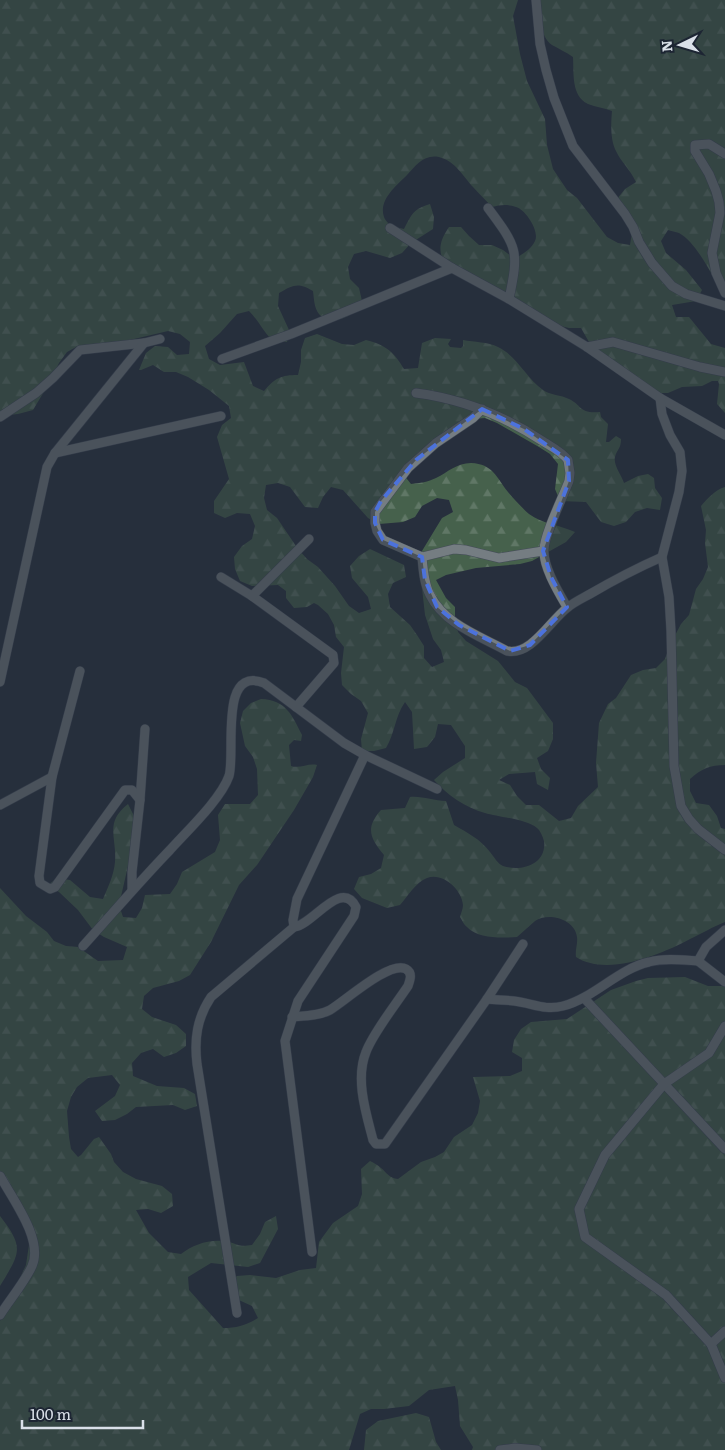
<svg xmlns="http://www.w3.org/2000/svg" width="725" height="1450" viewBox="0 0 725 1450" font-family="Literata,serif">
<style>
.forest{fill:url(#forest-firs);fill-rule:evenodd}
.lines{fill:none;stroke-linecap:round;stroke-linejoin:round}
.street-casing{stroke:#444b59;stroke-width:10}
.street{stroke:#757d82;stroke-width:9}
.marked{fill:none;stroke:#4c72dc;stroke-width:4;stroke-dasharray:10 6;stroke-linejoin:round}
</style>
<defs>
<pattern id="forest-firs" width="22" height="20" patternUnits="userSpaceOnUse" patternTransform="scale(1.25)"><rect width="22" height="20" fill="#46614c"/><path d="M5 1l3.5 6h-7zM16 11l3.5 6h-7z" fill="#607766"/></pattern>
</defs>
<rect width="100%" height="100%" fill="#272f3d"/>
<g class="forest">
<path d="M0 0H518L513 16 520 54 527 81 545 119 547 145 553 169 567 190 577 198 607 237 618 243 630 245 632 233 617 199 625 189 636 182C630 169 621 162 616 151 610 139 611 123 612 111 604 108 596 107 588 104 571 96 574 73 573 57 566 52 559 49 552 45 540 37 539 13 536 0H725V298C715 281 697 242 679 233 676 232 671 231 668 230L661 241 666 253 686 270 702 290 696 301 672 305 676 317H689L711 344 725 348V413L717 404 719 384 718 381H712L702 386 682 387 668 393H658L613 363 589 342 581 328H569L548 323 458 274H450C439 255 436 246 449 227H461L469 236 479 245H492L503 250 515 259C523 253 531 250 535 241 540 231 525 209 516 207 507 204 500 205 492 207 486 200 479 194 473 187 463 176 455 161 439 157 424 154 416 165 407 175 397 185 378 200 384 217 385 220 389 224 391 226L404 229C412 214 413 209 430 204L434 217 433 229 411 243 402 253 390 258 366 251 354 254 348 267 350 279 359 288 362 301C360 304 358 308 355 311 347 319 328 325 319 314 314 308 314 298 313 291 298 282 293 285 279 293L278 306 289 330 287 342H274C264 333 259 321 249 311L237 314 220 333 205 346 209 359 220 365 244 362 253 386 264 391C275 378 281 375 298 375L301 362V350L305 338 317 334 342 344 354 345 366 340C386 345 394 352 404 369L418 368 422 343 435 338 451 339 448 344 450 347 461 348 463 346V340C474 342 488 342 498 347 517 356 526 378 543 390 550 395 561 395 569 399 582 405 579 414 600 412L601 417 608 424 606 442H609L616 436 621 439C621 449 617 449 615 457 613 465 622 476 624 483L638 476 648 474 654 478 655 488 662 498 660 510 647 508 635 512 626 522 614 526 601 522 586 502 560 501 555 489 558 464 550 454 539 447 497 423 485 418 473 419 403 474 411 484C420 483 428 482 436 478 448 472 457 463 471 463 493 464 496 477 508 492 514 499 522 508 529 514 542 524 560 525 575 532L566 542 532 561 520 564 476 568 446 575 436 580 446 598 455 607V618L458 632 466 641 498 661 515 682 527 688 553 723V739L548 751 537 758 541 769 550 778 548 790 537 784 535 772 509 774 499 780 510 785 517 796 526 805H539L559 821 571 818 578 806 598 787 596 763 599 723 608 704 616 698 631 675 643 670 656 668 665 659 669 647 681 624 689 615 696 589 703 579 708 567 705 543 706 530 701 506C708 498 715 490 725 487V765C710 765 701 769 690 779V791L696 803 709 805 717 816 721 828 725 829V922C714 926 701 934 690 939 660 955 607 977 576 957 575 950 578 943 577 937 575 919 548 912 535 921 529 926 523 932 517 937 502 938 478 939 467 927 464 925 462 920 460 917 461 913 463 909 463 905 462 890 443 872 427 878 416 882 407 897 400 905L387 908 362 898 354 889 359 877 371 874 381 868 384 855C370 838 365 828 381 810L405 808 410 797C423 796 433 801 446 801L454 825C468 833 480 839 490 852 494 857 498 864 503 866 522 872 547 864 544 841 543 837 540 830 537 828 526 819 498 817 485 813 466 808 447 795 434 780L443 772 465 758V746L451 725 438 724 435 737 427 747 414 749 412 712 405 702C395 716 395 733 386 748L374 751H362L361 739 368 713 361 701 351 694 342 685 341 673 344 647 336 637 334 625 328 614 318 605 314 603 307 607 294 608 286 598V591L278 585 252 586 240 581 235 569 234 557 242 546 252 539 255 526 250 514 237 513 225 518 214 513V501L229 479 217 437 222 425 231 418 229 406 209 390 188 377 176 372H164L153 365 141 370H139L146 353 155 346 168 347 177 355 189 354 190 342 180 334 168 331 117 343 78 346 67 352 59 363 48 385 33 410 18 414 0 416ZM278 483 290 487 305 507 318 508 323 497 331 487 343 490 368 518 379 524 403 522 415 517 422 506 437 498 449 500 453 512 442 518 422 551V588L425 615 433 639 441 650 444 662 432 667 424 658V646L417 635 410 625 390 607 388 594 393 583 406 577 404 565 370 549 359 556 350 566 352 578 368 597 371 609 359 613 349 606 335 586 318 567 307 559 298 549 277 518 267 510 264 498 266 485Z"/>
<path d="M261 699C286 700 292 715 302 735L301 741 294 740 289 745 291 766C300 769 308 763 317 765L313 777 294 810 257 865 239 885 211 942 190 975 179 981 153 988 144 996 142 1009 152 1017 176 1025 186 1034V1046L176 1053 164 1057 153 1049 141 1053 132 1063 133 1076 157 1086 184 1088 195 1094 197 1106 185 1110 173 1105 136 1107 127 1114 115 1120 102 1121 95 1111 115 1096 120 1085 112 1075 88 1078 77 1087 71 1097 67 1111 69 1137 71 1149 78 1157 81 1155 94 1139 99 1137 111 1154 114 1162 123 1172 136 1179 162 1186 172 1194 173 1206 161 1213 148 1209 136 1210 149 1233 168 1252 181 1254C194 1244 212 1238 229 1242 240 1245 239 1247 252 1245L260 1234 265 1222 276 1216 278 1229 260 1263 248 1267 211 1263 188 1277 189 1290 223 1328C237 1328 246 1325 258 1318L252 1306 230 1296 228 1283 237 1276 250 1275 276 1278 300 1270 316 1268 319 1242 333 1223 358 1206 362 1194 361 1169 370 1161C374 1163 378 1165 381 1168 387 1173 389 1178 398 1179L421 1162 435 1157 444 1152 454 1137 472 1125 478 1113 480 1101 473 1077 510 1076 522 1071V1058L512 1052 514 1040 521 1029 531 1022 567 1019 611 990 636 981 648 978 685 977 708 986H721L725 982V1450H472L473 1447 460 1426 458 1400 455 1386 429 1390 409 1406 384 1409H371L360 1414 349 1450H0V1321L26 1265 30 1238 0 1184V888L26 916 47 932 54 941 66 946 78 947 98 961 123 960 127 947 104 937 93 930 78 910 59 892 48 885 57 878 70 880 90 897 103 899C108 887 114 875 115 862 117 837 104 823 128 804L134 816 135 828 131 853 119 905 123 917 136 918 142 908 145 895 170 894 177 884 182 872 215 852 220 840 218 815 225 804H250L258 795 257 769 253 757 245 746 240 723 243 711 251 703Z"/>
<path d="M0 1216C25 1248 20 1253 0 1286Z"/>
<polygon points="416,1413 429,1417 436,1442 441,1450 364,1450 366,1430 378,1421"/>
</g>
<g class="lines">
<defs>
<g id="street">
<polyline points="536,0 540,44 546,70 554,98 573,146 625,214 633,227 639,242 652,263 672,286 686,294 725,306"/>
<polyline points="725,154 709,144 695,145 695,151 709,174 716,191 719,202 720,213 712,253 716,273 725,293"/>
<path d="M488 208C518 248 519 251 509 299"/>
<polyline points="390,228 452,268 509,299 587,347 660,398 725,435"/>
<polyline points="587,347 613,342 700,367 725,372"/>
<polyline points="222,359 291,334 452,268"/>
<path d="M416 393C462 399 505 416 544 442 552 447 562 452 568 460L570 473 569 481C563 497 544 535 544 550 543 567 559 593 567 607"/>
<polyline points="660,398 662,414 670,435 680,452 682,471 679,492 662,557 669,597 671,631 674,766 681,806 689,819 698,829 725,850"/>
<polyline points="482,409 473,418 436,443 408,468 375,512 375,523 377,531 383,540 422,557 454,549 466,550 499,558 543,551"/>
<polyline points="0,417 36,393 53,378 80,350 144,343 160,339"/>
<polyline points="55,453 221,416"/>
<path d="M422 557C423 569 424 584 430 595 444 624 480 636 507 651 531 656 550 621 567 608 574 602 583 598 590 594 614 580 637 568 662 557"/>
<polyline points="221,577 252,596 333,655 334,663 296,707"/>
<polyline points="252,596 309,539"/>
<polyline points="80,671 52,777 39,876 40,883 50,889 55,887 125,790 132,790 140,800"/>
<polyline points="0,682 47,467 55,453 144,343"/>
<polyline points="0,805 52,777"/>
<polyline points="132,890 132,872 140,800 145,729"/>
<polyline points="294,927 293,920 297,899 365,755"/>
<path d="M83 946C112 914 140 881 170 850 187 831 221 799 229 776 236 754 218 665 264 683L344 743 365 755 437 789"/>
<polyline points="698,961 725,982"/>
<polyline points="584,998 725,1149"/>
<path d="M487 999C496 1000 506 1000 514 1001 532 1003 545 1011 563 1006 594 998 618 969 649 962 665 958 682 960 698 961L706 947 725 930"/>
<path d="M292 1017C304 1016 319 1016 330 1010 344 1002 390 960 406 969 413 973 410 980 408 986 396 1004 373 1033 366 1052 355 1079 366 1113 373 1140L376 1144H385L487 999 523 944"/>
<path d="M0 1176C12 1198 44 1240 32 1266 26 1280 9 1301 0 1315"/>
<path d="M237 1313 197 1064C194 1039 197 1018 211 997L294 927C313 925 341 878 356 907L354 916 298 1001 285 1041 312 1252"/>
<polyline points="725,1331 711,1344 725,1378"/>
<polyline points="711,1344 666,1295 585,1237 579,1209 605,1155 664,1084 709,1053 725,1026"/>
<polyline points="500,1450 515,1448 537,1450"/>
</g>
</defs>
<use href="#street" class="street-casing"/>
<use href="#street" class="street"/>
</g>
<path d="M0 0H725V1450H0ZM482 409 524 429 568 460 569 481 543 551 551 577 567 607 530 645 510 651 459 625 437 607 425 580 422 557 383 540 375 523V512L381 501 416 460Z" fill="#272f3d" fill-opacity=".55" fill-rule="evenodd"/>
<path class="marked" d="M482 409 524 429 568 460 569 481 543 551 551 577 567 607 530 645 510 651 459 625 437 607 425 580 422 557 383 540 375 523V512L381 501 416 460Z"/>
<g transform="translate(680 45) rotate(265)" stroke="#1d2533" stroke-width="4" paint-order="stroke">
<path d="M0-4L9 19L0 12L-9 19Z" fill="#dae0e9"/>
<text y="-8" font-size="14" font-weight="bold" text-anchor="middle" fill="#dae0e9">N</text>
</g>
<path d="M22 1420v8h121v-8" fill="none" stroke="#dae0e9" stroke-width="2.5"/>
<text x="30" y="1420" font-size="15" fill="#dae0e9" stroke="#1d2533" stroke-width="4" paint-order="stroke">100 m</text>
</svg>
